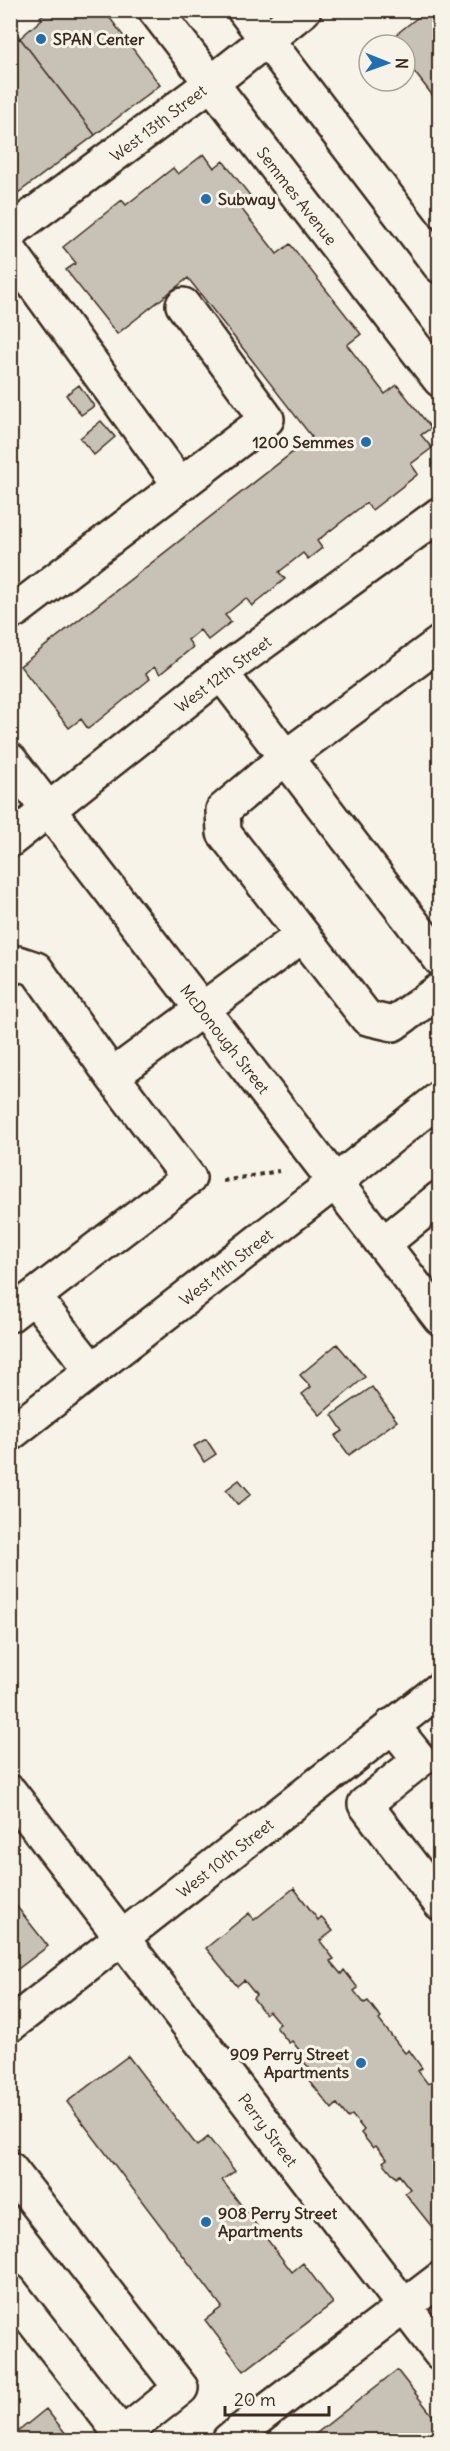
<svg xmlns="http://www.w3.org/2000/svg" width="450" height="2451" viewBox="0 0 450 2451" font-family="Delius,sans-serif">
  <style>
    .building { fill: #c8c1b6; stroke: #3b2a1e; stroke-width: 1.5 }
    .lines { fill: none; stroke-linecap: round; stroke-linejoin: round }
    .minor-casing { stroke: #3b2a1e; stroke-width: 38 }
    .major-casing { stroke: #3b2a1e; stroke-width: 38 }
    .path { stroke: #3b2a1e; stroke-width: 4; stroke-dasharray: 4.5 4.5; stroke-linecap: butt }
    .minor { stroke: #f7f3e8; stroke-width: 33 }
    .major { stroke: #f7f3e8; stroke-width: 33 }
    .poi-dot { fill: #1f6fb2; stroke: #f7f3e8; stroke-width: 2 }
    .labels { text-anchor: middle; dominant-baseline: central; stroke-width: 6; stroke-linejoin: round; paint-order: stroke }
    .poi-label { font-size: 16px; font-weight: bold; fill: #3b2a1e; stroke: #f7f3e8; text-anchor: start }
    .street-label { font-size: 16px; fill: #3b2a1e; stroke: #f7f3e8 }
  </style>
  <rect width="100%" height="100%" fill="#f7f3e8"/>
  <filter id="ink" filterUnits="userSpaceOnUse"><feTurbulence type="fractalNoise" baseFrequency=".0167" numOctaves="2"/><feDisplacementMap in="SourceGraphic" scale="12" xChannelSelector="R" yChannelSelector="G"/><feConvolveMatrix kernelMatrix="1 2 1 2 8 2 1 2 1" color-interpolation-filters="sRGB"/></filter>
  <g filter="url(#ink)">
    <!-- building -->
    <path class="building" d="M51,10l3,5 7,-5h22l3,4 18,-4 56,75 -65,50 -75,-97 22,-19 -2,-2z
      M427,10h13v95l-35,-45v-15h-12l-4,-5z
      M10,26l10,12 -10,7z
      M20,38l75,97 -85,64v-154z
      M204,154l10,14 9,-7 29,37 -12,9 37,47 13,-10 71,90 -14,11 38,49 12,-9 34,43 -10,7 11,13 -21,16 7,10 -46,36 -6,-7 -49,38 5,7 -14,11 -5,-6 -24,19 6,7 -33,27 -6,-8 -21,17 6,7 -23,18 -8,-10 -12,10 5,7 -33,27 -6,-7 -8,7 4,5 -62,50 -7,-10 -12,9 -49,-62 292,-229 -124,-159 -71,56 -51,-64 10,-7 -13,-16 59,-47 4,5 47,-37 5,6z
      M79,385l15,21 -13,9 -15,-20z
      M101,421l14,16 -21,18 -14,-17z
      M337,1344l28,33 -45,38 -18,-21 9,-7 -11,-12z
      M372,1387l25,34 -48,34 -14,-19 8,-5 -11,-16z
      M206,1439l10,15 -12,8 -10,-16z
      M239,1480l12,14 -13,11 -12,-15z
      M294,1888l24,32 3,-3 12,14 -13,10 14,18 -4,2 11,13 3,-4 14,18 -4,3 10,12 4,-2 13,17 -2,2 26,33 4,-3 13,18 -4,3 10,13 4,-3 8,8v140l-4,3 -31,-39 5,-4 -11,-14 -3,3 -13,-16 4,-3 -11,-13 -3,2 -12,-15 3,-3 -12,-15 -4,3 -11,-14 -5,5 -28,-35 6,-5 -10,-11 3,-3 -11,-14 -3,2 -13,-16 4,-3 -11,-13 -4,3 -12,-16 3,-3 -12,-15 -7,6 -31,-38 43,-35 5,7z
      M10,1898l38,48 -38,29z
      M128,2056l69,90 11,-9 27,34 -13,9 70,92 11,-9 30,40 -89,68 -39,-51 17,-13 -155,-205z
      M397,2370l43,55v15h-132z
      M46,2409l25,31h-61v-2z"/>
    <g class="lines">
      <!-- minor casing -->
      <g class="minor-casing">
        <path id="minor" d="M10,232l200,-148 94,-74
          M10,251l170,234 -164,125
          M180,485l87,-66 -84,-114
          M440,643l-154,114 -63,53 1,23 143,185 26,6 47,-34
          M221,673l219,286
          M10,760l430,558
          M10,840l211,-167 219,-159
          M10,969l8,-6 18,6 76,107
          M383,1244l57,-46
          M34,1297l58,73
          M10,1315l179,-137 -77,-102 191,-141
          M10,1434l325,-252 105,-84
          M392,1725l28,35 -55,44 75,99
          M10,1792l430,561
          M10,2025l430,-336
          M10,2169l171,219 -59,47
          M10,2291l116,149
          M229,2440l211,-161"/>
      </g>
      <!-- major casing -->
      <g class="major-casing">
        <path id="major" d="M155,10l285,370
          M244,10l196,256"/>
      </g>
      <!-- path -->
      <path class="path" d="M223,1181l56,-10"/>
      <!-- minor -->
      <use href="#minor" class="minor"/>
      <!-- major -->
      <use href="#major" class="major"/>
    </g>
  </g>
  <!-- markers -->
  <g class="poi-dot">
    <circle cx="41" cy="39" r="6"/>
    <circle cx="206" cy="199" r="6"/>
    <circle cx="366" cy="442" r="6"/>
    <circle cx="361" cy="2063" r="6"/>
    <circle cx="206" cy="2222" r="6"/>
  </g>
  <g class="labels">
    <!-- poi labels -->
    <g class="poi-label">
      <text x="53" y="39">SPAN Center</text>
      <text x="218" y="199">Subway</text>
      <text x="354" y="442" text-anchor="end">1200 Semmes</text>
      <text x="349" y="2054" text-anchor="end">909 Perry Street<tspan x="349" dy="18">Apartments</tspan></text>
      <text x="218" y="2213">908 Perry Street<tspan x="218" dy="18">Apartments</tspan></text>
    </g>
    <!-- street labels -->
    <g class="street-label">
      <text transform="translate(158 123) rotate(-37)">West 13th Street</text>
      <text transform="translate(297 196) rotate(52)">Semmes Avenue</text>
      <text transform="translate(223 674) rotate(-37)">West 12th Street</text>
      <text transform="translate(225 1039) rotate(52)">McDonough Street</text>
      <text transform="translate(226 1267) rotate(-38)">West 11th Street</text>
      <text transform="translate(225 1858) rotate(-38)">West 10th Street</text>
      <text transform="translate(268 2130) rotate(53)">Perry Street</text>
    </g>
  </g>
  <!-- margin -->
  <rect width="450" height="2451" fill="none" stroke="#f7f3e8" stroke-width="36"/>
  <rect x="18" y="18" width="414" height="2415" fill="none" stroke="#3b2a1e" stroke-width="2" filter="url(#ink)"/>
  <!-- north arrow -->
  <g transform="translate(387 63) rotate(91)"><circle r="28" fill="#f7f3e8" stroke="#aca397" stroke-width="1.5"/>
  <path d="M0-4.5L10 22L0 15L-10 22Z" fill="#1f6fb2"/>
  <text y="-9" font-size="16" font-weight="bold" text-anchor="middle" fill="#3b2a1e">N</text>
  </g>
  <!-- scale -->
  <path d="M225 2406v9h104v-9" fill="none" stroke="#3b2a1e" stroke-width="3"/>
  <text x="234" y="2406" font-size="18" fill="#3b2a1e" stroke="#f7f3e8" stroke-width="4.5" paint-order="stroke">20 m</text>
</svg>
